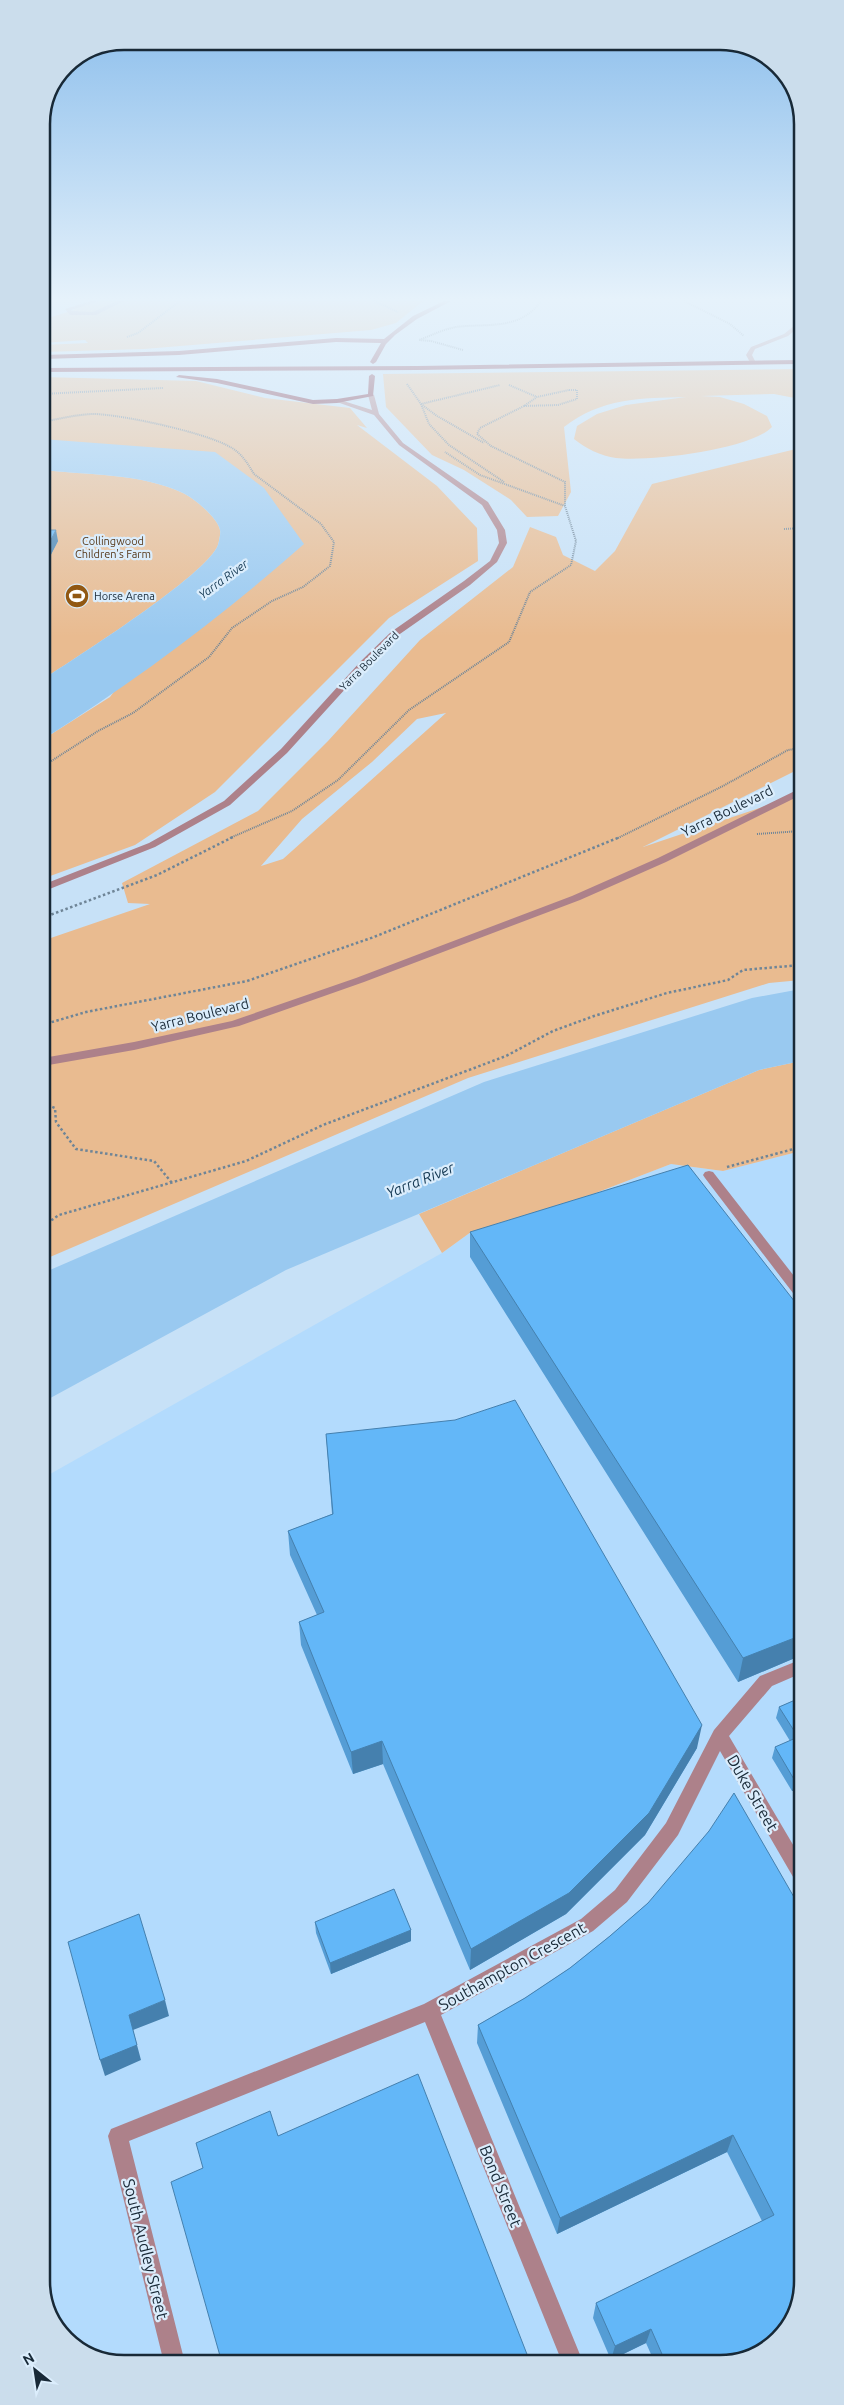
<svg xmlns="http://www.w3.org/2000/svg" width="844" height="2405" viewBox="0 0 844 2405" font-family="Ubuntu,sans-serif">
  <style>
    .built { fill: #b3dbfd }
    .green { fill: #e9bb90; fill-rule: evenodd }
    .water { fill: #99c9f0 }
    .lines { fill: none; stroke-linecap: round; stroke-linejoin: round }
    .path-far1 { stroke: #6f8597; stroke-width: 2; stroke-dasharray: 1 1; stroke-linecap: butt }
    .path { stroke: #6f8597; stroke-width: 2.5; stroke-dasharray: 2.5 2.5; stroke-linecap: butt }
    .minor { fill: #ad818a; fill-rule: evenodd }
    .major { fill: #7d3248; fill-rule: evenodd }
    .wall { fill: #559dd5 }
    .shaded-wall { fill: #4580ae }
    .building { fill: #63b7f8; stroke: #4580ae }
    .labels { text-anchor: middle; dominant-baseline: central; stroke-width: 4.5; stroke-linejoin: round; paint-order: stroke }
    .far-park-label { font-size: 11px; fill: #57391a; stroke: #dbedfc }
    .far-poi-label { font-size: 11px; fill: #182937; stroke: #dbedfc; text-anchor: start }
    .far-street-label { font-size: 11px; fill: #182937; stroke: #dbedfc }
    .far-water-label { font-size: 12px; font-style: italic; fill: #143852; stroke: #dbedfc }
    .street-label { font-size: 14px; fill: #182937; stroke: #dbedfc }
    .water-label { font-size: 15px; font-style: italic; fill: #143852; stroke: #dbedfc }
    .near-street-label { font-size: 16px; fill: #182937; stroke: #dbedfc }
    .rim { fill: none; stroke: #182937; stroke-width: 2.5 }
  </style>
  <rect width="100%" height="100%" fill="#c7e1f7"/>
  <!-- built -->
  <path class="built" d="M801,1151l2,1130 -18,50 -44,30 -622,3 -49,-21 -26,-41 -1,-824 399,-225 29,-21 122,-38 78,-30 52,7z"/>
  <!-- green -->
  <path class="green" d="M100,301h327l-5,1 -26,21 -25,7 -227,19 -102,3v-7l46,-2 -3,-3 -43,3v-23l32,-10 1,-3z
    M800,369v30l-26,-5 -73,2 19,1 24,7 23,12 5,11c-22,23 -125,35 -156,31 -15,-2 -31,-10 -42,-19l3,-13 20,-12 29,-9 60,-8c-45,1 -85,1 -122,30l7,65 -13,24 -31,1 -16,-17 -47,-30 -32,-15 -46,-48 -3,-33z
    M42,377l154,4 69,17 85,10 17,20 -10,-3 80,61 40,42 1,33 -89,57 -174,174 -80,53 -93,34v-139l68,-43 154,-209 -222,-49z
    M800,448l1,320 -158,79 158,-53v186l-32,3 -301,95 -425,182 -1,-319 108,-37 -22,-1 -6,-20 136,-72 70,-70 92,-101 93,-73 17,-40 26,10 7,18 32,16 20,-20 37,-67zM446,713l-163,146 -22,7 41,-47 70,-57 45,-43z
    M42,470c45,5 99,3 141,23 11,5 35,25 37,37 1,3 -1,11 -2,15 -11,30 -143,113 -176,135z
    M801,1061v90l-78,20 -52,-7 -78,30 -122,38 -29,21 -23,-39 340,-144z"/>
  <!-- water -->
  <path class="water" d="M42,439l173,13 49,36 40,56c-81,72 -170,138 -262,196v-60c33,-22 165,-105 176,-135 1,-4 3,-12 2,-15 -2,-12 -26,-32 -37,-37 -42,-20 -96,-18 -141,-23z
    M801,989v72l-42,9 -473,200 -243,132v-129l441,-191 268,-84z"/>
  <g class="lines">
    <!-- path-far1 -->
    <path class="path-far1" d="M374,301l24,11
      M684,301l46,23 14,12
      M127,337l11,-4 42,-32
      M463,350l-32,-9 -12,-1c11,-4 25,-11 37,-13 31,-4 64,4 85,-26
      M407,384l14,20 79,-19
      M509,385l28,12
      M569,390h8v9l-19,6 -34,1 13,-9z
      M42,394l121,-6
      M421,404l8,20 20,21 55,37
      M421,404l16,12 47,27
      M524,406l-44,22 -3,6 14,12 74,36v24
      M42,422c17,-3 36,-8 53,-8 29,1 113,19 137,34 10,6 16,16 22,26l67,50 13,18 -4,24 -27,21 -31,14 -40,27 -23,29 -76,56 -35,18 -56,36
      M784,529l17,-1
      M757,834l44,-3
      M230,838l62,-27 46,-31 71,-70 100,-68 21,-50 41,-27 5,-24 -11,-35 -85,-31 -35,-23
      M618,838l105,-52 65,-36 13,-2"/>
    <!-- path -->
    <path class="path" d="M42,918l115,-43 76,-38
      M42,1025l44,-13 161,-31 127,-44 246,-100
      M43,1103l12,5 1,14 20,27 78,12 18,22
      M727,1167l74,-20
      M43,1226l16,-11 187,-54 77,-36 183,-69 47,-25 41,-15 73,-23 61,-13 15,-10 58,-5"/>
    <!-- minor -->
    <path class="minor" d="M91,301h8l-28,9 1,1 21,1 24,-11h7l-28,14h-26l-5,-6z
      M800,321v5l-12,10 -33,13 -3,6 4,8 -5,1 -5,-9 5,-8 33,-13z
      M371,393l3,2 5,19 24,29 85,59 17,28 2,13 -10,19 -27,23 -73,51 -30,29 -80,88 -57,52 -75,42 -113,45v-7l107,-42 75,-42 57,-52 80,-88 30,-29 73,-51 26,-20 9,-18 -2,-13 -15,-25 -83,-60 -25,-30 -40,-14 3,-2 35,11 -4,-15z
      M801,788v7l-135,67 -86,38 -216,82 -125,44 -105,24 -91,16v-8l91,-16 98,-21 124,-43 216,-82 86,-38z
      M709,1171l4,1 88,113 1,14 -6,-2 -91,-119 -2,-3 2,-3z
      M802,1659v14l-30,13 -43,50 73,124v24l-6,-2 -76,-131 -42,84 -51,67 -34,29 -152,84 142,347h-21l-137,-340 -296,119 56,222h-21l-56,-227 3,-7 313,-125 157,-85 34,-29 51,-67 48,-93 46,-54z"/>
    <!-- major -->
    <path class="major" d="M444,301h7l-34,18 -22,16 -9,9 -10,18 -3,2 -3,-2 11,-19 -45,-1 -157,13 -137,4v-4l137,-4 157,-13 48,1 29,-23z
      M800,360v4l-382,6 -376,2v-4l376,-2z
      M372,374l3,2 -2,20 -36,7 -24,1 -96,-21 -41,-6 3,-2 38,4 96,21 24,-1 31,-5 1,-18z"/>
  </g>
  <!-- wall -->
  <path class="wall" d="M42,530l16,11 -14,27h-2z
    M470,1232l332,423 -64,27 -268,-425z
    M801,1240v21l-3,-4z
    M326,1434l371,314 -52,87 -79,79 -96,56 -87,-206 -30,10 -52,-129 -2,-23 18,-7 -27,-60 -2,-24 44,-17z
    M802,1697v90l-10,4 -20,-33 3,-11 15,-6 -14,-23 3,-11z
    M648,1903l155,378 -62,80h-87l-8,-18 -35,17 -18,-42 3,-15 166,-82 -35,-69 -170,82 -80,-191 1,-18 47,-27 45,-30 40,-32z
    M315,1922l96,8v11l-80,33 -15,-41z"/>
  <!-- shaded-wall -->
  <path class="shaded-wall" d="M56,530l2,11 -14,27 -2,-11z
    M802,1635v20l-64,27 5,-24z
    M702,1725l-5,23 -52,87 -79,79 -96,56 1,-21z
    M382,1741l1,23 -30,10 -2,-22z
    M802,1778v9l-10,4 3,-10z
    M411,1930v11l-80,33 -1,-11z
    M165,2000l4,16 -36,14 8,30 -36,16 -5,-16 29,-45z
    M733,2135l-6,17 -170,82 3,-16z
    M651,2329l-5,14 -35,17 4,-14z"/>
  <!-- building -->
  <path class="building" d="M42,530h14l-14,27z
    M688,1165l114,146v324l-59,23 -273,-426z
    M515,1400l187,325 -53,88 -80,80 -98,56 -89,-208 -31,11 -52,-130 25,-10 -36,-81 45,-17 -7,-80 129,-14z
    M802,1697v81l-7,3 -20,-34 23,-10 -19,-30z
    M734,1793l68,118 1,370 -18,50 -44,30h-76l-14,-32 -36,17 -19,-43 178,-88 -41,-80 -173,83 -82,-193 47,-27 45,-30 40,-32 38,-33 61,-72z
    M394,1889l17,41 -81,33 -15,-41z
    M139,1914l26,86 -36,15 8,30 -37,15 -32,-118z
    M418,2074l112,288 -308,1 -51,-181 32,-14 -7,-25 74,-32 8,25z"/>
  <!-- sky -->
  <linearGradient id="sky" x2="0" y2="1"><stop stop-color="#88bceb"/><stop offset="0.47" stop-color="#e6f2fb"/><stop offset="1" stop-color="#e6f2fb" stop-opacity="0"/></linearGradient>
  <rect width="844" height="637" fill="url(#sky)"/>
  <!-- icons -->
  <defs>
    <g id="stadium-disc" transform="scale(1.25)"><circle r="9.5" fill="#915813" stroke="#dbedfc"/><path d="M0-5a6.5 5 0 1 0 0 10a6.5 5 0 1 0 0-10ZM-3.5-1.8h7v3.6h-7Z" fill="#fff"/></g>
  </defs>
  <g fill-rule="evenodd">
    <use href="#stadium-disc" x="77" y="596"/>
  </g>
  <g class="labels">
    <!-- far-park labels -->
    <g class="far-park-label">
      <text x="113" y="541">Collingwood<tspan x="113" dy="13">Children's Farm</tspan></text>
    </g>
    <!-- far-poi labels -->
    <g class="far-poi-label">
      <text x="94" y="596">Horse Arena</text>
    </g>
    <!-- far-street labels -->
    <g class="far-street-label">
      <text transform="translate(369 661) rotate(-45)">Yarra Boulevard</text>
    </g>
    <!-- far-water labels -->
    <g class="far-water-label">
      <text transform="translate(223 579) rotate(-36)">Yarra River</text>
    </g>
    <!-- street labels -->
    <g class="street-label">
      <text transform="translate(727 811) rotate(-26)">Yarra Boulevard</text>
      <text transform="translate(200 1015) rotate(-14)">Yarra Boulevard</text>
    </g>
    <!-- water labels -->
    <g class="water-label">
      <text transform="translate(420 1180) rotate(-22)">Yarra River</text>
    </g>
    <!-- near-street labels -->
    <g class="near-street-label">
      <text transform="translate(753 1793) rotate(60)">Duke Street</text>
      <text transform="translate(512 1966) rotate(-29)">Southampton Crescent</text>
      <text transform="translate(501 2186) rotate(68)">Bond Street</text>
      <text transform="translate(146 2249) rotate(76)">South Audley Street</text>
    </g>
  </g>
  <!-- crop -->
  <path d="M0 0H844V2405H0ZM124 50H720A74 74 0 0 1 794 124V2281A74 74 0 0 1 720 2355H124A74 74 0 0 1 50 2281V124A74 74 0 0 1 124 50Z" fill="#cbddec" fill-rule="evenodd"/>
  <path class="rim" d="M124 50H720A74 74 0 0 1 794 124V2281A74 74 0 0 1 720 2355H124A74 74 0 0 1 50 2281V124A74 74 0 0 1 124 50Z"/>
  <!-- north arrow -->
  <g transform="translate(35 2370) rotate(330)" stroke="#dbedfc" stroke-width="4" paint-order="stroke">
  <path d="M0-4L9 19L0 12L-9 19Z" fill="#182937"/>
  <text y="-8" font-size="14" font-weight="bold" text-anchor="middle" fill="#182937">N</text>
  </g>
</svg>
